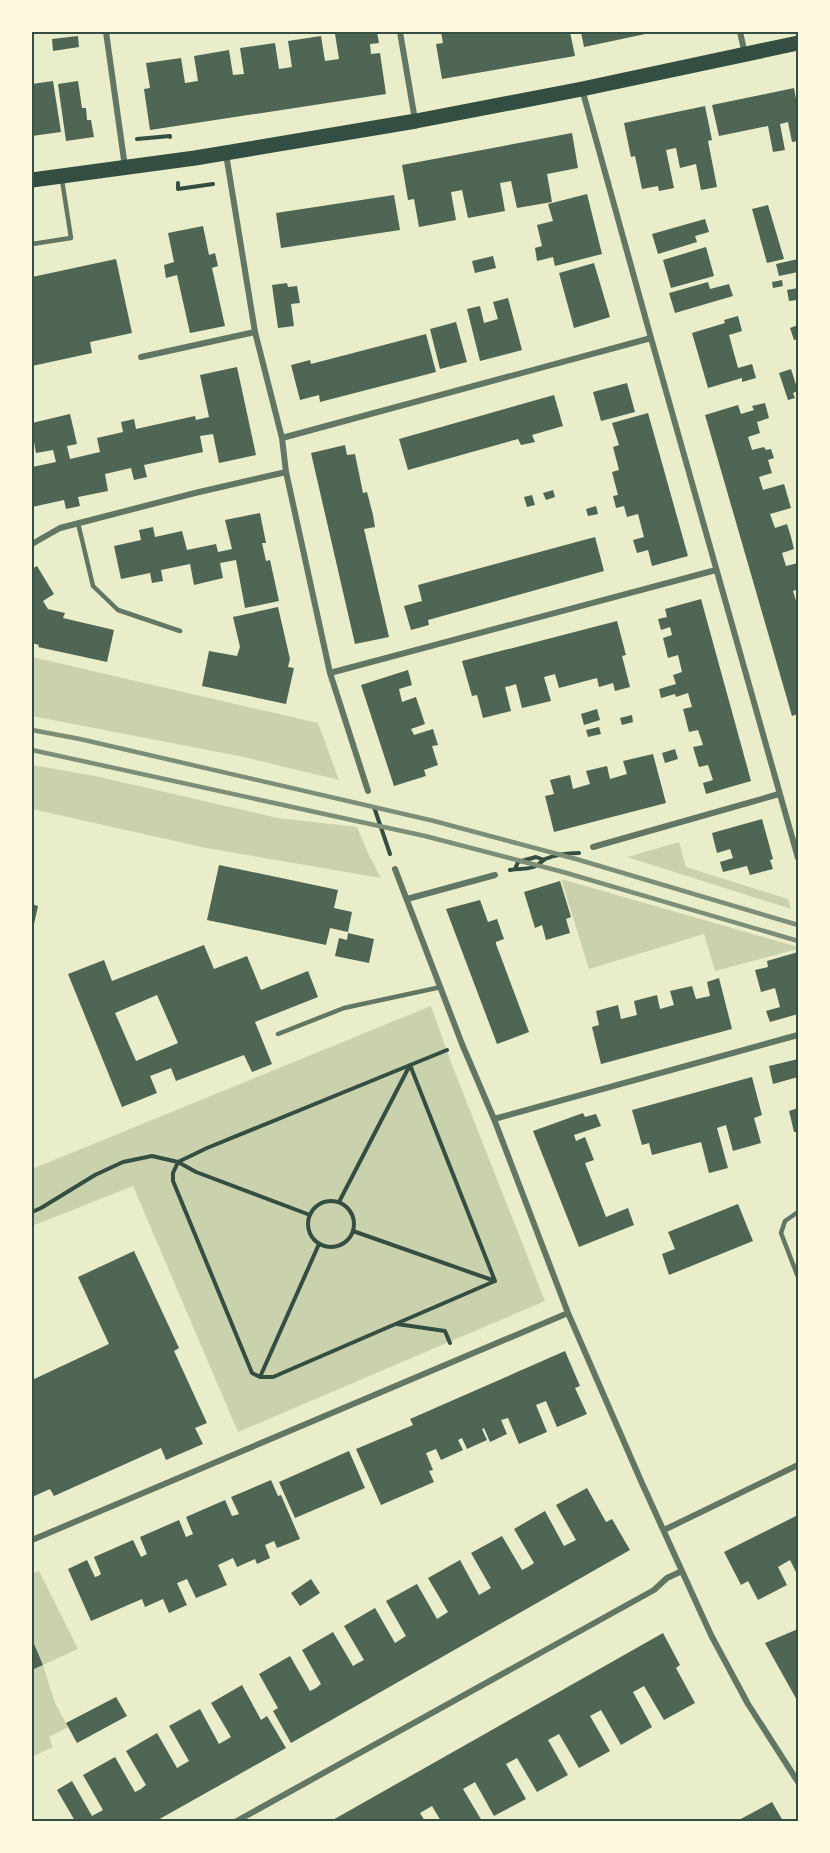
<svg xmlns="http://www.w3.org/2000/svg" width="830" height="1853" viewBox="0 0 830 1853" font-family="'Public Sans',sans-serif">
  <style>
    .green { fill: #cad2ad }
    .building { fill: #4f6655; fill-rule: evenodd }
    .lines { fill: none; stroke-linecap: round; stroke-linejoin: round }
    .path { stroke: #344e41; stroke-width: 4 }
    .service { stroke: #617663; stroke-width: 4.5 }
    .minor { stroke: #617663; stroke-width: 6 }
    .primary { stroke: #344e41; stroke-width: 15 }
    .rail { stroke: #7c8e77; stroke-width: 4.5 }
    .neatline { fill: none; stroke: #344e41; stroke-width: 2 }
  </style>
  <rect width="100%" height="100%" fill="#e9edc9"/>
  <!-- green -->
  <path class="green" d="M32,657l286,66 21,57 -95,-23 -212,-41z
    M32,765l63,11 183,42 79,9 10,24 14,27 -175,-30 -174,-39z
    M679,842l7,25 102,32 3,10 -164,-52z
    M561,879l237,68v2l-83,22 -11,-37 -115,35z
    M431,1006l21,59 93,236 -307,131 -105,-246 -101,40v-57z
    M39,1571l39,78 -35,16 12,38 13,24 -19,10 4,10 -21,10v-87l11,-5 -11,-26v-65z"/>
  <!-- building -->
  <path class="building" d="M349,32h28l2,11 -9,1 1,10 9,-1 6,41 -236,36 -6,-41 6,-1 -4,-25 35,-5 4,25 13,-2 -4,-25 35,-6 4,25 11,-1 -4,-26 35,-5 4,26 13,-2 -4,-26 33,-5 4,25 14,-2 -4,-25z
    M441,32h129l5,24 -133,23 -6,-35 7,-1z
    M581,32h69v1l-66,14z
    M78,36l1,11 -26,4 -1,-12z
    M53,81l8,51 -29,4v-52z
    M78,81l4,27h4l1,12h4l3,17 -28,4 -8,-57z
    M794,88l4,22v31l-6,1 -4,-20 -8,2 5,26 -12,2 -5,-26 -49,10 -7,-31z
    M705,106l7,34 -4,1 9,46 -16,3 -5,-26 -16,4 -4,-20 -10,2 8,38 -15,3 -1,-5 -16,3 -7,-33 -4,1 -7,-34z
    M572,133l6,35 -31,6 5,28 -35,6 -6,-27 -11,2 5,28 -37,7 -6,-28 -5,1 -6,1 5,28 -37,7 -5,-28 -6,1 -6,-35z
    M587,194l15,60 -47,12 -2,-9 -16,4 -2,-13 7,-2 -5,-21 16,-4 -5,-17z
    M394,195l6,35 -119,18 -5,-35z
    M768,205l16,54 -17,4 -15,-54z
    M705,219l4,13 -14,4 2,6 -39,12 -6,-20z
    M203,226l6,29 6,-2 3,13 -6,2 13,58 -35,7 -13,-58 -11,3 -2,-13 10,-3 -6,-29z
    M706,247l8,29 -43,12 -8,-28z
    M493,256l3,12 -21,5 -3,-12z
    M116,259l16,74 -42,9 2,11 -60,13v-89z
    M798,259v13l-19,4 -3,-12z
    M594,263l16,54 -36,11 -15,-55z
    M782,280l1,6 -10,2 -1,-6z
    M708,282l2,7 19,-5 4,12 -58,17 -6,-20z
    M287,283l1,4 9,-1 3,17 -9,1 3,22 -16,2 -6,-43z
    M798,288v12l-9,1 -2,-11z
    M508,298l14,52 -42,11 -13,-52 13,-3 4,17 14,-4 -5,-17z
    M738,316l4,15 -13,4 4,15 5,18 14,-4 4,14 -14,4v-4l-34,10 -16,-55 33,-10 -1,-3z
    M456,322l11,40 -27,7 -10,-40z
    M798,325v14l-4,1 -4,-12z
    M426,334l10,38 -116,30 -1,-7 -19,5 -9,-35 19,-5 1,4z
    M237,367l19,88 -37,8 -6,-29 -13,2 3,16 -59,13 3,12 -13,3 -3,-12 -26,6 3,17 -30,6 2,9 -14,3 -2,-9 -32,7v-40l24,-5 -3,-12 -17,3 -4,-22v-8l38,-9 7,30 -10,2 3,13 30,-7 -3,-14 26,-6 -2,-10 13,-3 2,10 59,-13 1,4 13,-3 -9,-42z
    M791,369l7,22 -5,2 2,5 -7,2 -9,-27z
    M627,383l8,29 -34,9 -8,-29z
    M554,395l9,31 -31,9 3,7 -14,3 -3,-6 -110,31 -9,-31z
    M765,403l4,15 -12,4 3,11 -12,4 4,13 12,-3 2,3 5,-1 3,9 -6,2 4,13 -13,4 4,13 21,-6 7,24 -21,6 5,14 12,-4 4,13 3,12 -12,4 4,13 12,-3v26l-5,2 4,13 1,-1v111l-6,2 -87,-301 33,-10 3,9 13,-4 -2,-4z
    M648,413l40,143 -36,10 -4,-16 -11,3 -4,-13 11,-3 -6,-23 -11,3 -3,-11 -8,2 -3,-12 5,-1 -6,-23 7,-2 -6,-23 6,-2 -7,-22z
    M345,445l2,10 8,-1 8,39 4,-1 6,23 2,12 -11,2 25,108 -34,7 -44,-191z
    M553,490l2,7 -9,3 -3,-7z
    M532,495l3,10 -8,2 -3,-10z
    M596,506l2,8 -10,2 -2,-7z
    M260,513l6,30h-4l4,18 4,-1 9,41 -34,7 -9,-48 -16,3 3,15 -29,7 -4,-21 -29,6 2,11 -11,2 -2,-10 -29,6 -7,-33 27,-6 -2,-10 14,-3 2,10 27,-6 5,19 29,-6 2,8 14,-3 -7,-29z
    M595,537l9,34 -176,49 1,5 -18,5 -7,-24 18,-5 -4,-16z
    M37,566l17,28 -11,7 5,8 17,4 -2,5 51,12 -7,32 -69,-15 1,-2 -7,-2v-74z
    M701,599l50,182 -45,13 -3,-11 10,-3 -5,-15 -9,2 -6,-20 10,-2 -5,-15 -9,2 -6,-23 9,-2 -4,-14 -12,4 -1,-3 -14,4 -2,-9 17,-5 -3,-9 9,-3 -4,-17 -10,3 -5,-20 9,-3 -2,-8 -9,3 -3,-11 9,-2 -2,-8z
    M278,607l12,52 -2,8 6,1 -8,36 -84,-18 7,-35 28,5 3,-9 -7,-30z
    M617,621l9,34 -4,1 8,31 -15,4 -2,-8 -14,4 -2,-9 -38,10 -4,-14 -11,3 7,24 -29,7 -6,-24 -6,2 -5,1 6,24 -28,7 -6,-23 -5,1 -10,-35z
    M408,670l4,15 -13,4 3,13 14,-5 9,27 -14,5 3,6 19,-6 5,16 -6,1 6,19 -14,5 2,6 -32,10 -33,-101z
    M597,709l3,11 -16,5 -3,-11z
    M632,715l1,7 -11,3 -2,-7z
    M599,727l2,7 -13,3 -2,-7z
    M675,749l3,10 -13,4 -3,-10z
    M653,754l13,49 -112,29 -9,-36 9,-2 -4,-14 20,-5 3,14 17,-5 -4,-13 21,-5 3,13 17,-5 -4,-13z
    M762,819l11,40 -3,1 3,9 -23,6 -3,-9 -24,6 -3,-10 13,-4 -3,-9 -13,4 -5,-20z
    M219,865l119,25 -4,18 18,4 -4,20 -18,-4 -4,17 -119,-25z
    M560,881l11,36 -5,2 4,14 -24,7 -4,-15 -7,3 -11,-36z
    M480,900l8,22 9,-3 7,20 -8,3v2l33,88 -32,12 -51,-135z
    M32,904l6,2 -6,27z
    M348,933l26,6 -5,24 -34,-7 4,-18 8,2z
    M204,945l10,24 33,-13 14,34 47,-19 10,26 -63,25 17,42 -20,8 -8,-17 -68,26 -5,-13 -21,8 7,17 -35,14 -54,-133 36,-14 8,21zM157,995l21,48 -42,18 -21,-48z
    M798,952v62l-28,8 -4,-11 14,-4 -5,-19 -14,4 -6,-22 13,-3 -1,-6z
    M719,978l13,51 -131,35 -9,-37 7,-2 -3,-14 22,-6 3,14 16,-4 -3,-14 23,-6 3,14 14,-4 -4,-14 22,-5 4,13 14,-3 -3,-14z
    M798,1059v18l-25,7 -4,-18z
    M752,1077l10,38 -8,3 7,25 -28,8 -7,-26 -9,3 11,40 -19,5 -8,-31 -49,13 -3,-12 -7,2 -10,-35z
    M798,1108v24h-4l-5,-21z
    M583,1113l2,4 11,-3 5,12 -27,9 2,6 9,-4 9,23 -9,3 21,54 22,-9 6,17 -55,22 -46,-116z
    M738,1204l15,37 -84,34 -7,-21 13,-5 -7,-17z
    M134,1251l45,97 -5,3 33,72 -12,5 8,16 -37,16 -5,-12 -107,48 -4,-7 -18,8v-117l77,-36 -31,-67z
    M565,1351l15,35 -5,2 12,26 -30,13 -11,-26 -10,4 11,27 -28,12 -11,-26 -7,2 6,14 -17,8 -6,-14 -2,1 5,11 -20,9 -5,-11 -4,2 5,10 -22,10 -5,-11 -10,4 7,17 -4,1 5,11 -53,23 -25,-56 57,-24 -3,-6z
    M349,1451l16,37 -70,30 -16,-36z
    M271,1480l7,16 3,-1 19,44 -23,9 -3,-7 -9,4 5,13 -13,6 -2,-5 -18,8 -4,-9 -15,7 9,20 -31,13 -9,-19 -10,4 10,22 -18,8 -6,-14 -18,8 -3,-8 -51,22 -23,-52 19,-9 8,17 3,-1 3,-2 -7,-17 39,-17 8,17 6,-3 -7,-17 39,-17 7,17 7,-3 -7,-17 39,-17 7,16 4,-1 3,-1 -8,-17z
    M587,1488l19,34 6,-3 18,31 -339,193 -18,-32 5,-3 -19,-34 31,-18 20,35 6,-3 5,-4 -19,-34 31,-18 20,34 5,-3 6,-3 -20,-34 31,-18 20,35 11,-7 -20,-35 31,-17 20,35 11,-7 -20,-34 32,-18 19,35 12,-7 -20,-35 31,-17 20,34 6,-3 6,-4 -20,-34 31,-18 19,35 12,-6 -20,-35z
    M798,1515v61l-8,-16 -12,7 9,18 -29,15 -10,-19 -7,4 -17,-33z
    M311,1579l9,14 -20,13 -9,-13z
    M798,1629v73l-33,-59z
    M663,1633l17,32 -4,3 19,35 -31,17 -20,-34 -11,6 19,35 -31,18 -20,-35 -11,6 20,35 -31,17 -20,-34 -11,6 20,35 -31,17 -20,-34 -11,6 20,35 -32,17 -19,-34 -12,7 19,32h-41l-9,-15 -12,7 5,8h-94z
    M32,1639l11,26 -11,5z
    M242,1685l19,35 6,-4 19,32 -130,73h-81l-18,-31 15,-9 20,35 11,-6 -20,-35 32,-18 20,35 6,-3 5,-4 -20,-34 31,-18 20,35 12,-7 -20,-35 31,-17 19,35 12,-7 -20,-34z
    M116,1697l11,19 -50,27 -11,-20z
    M772,1802l11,19h-46l15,-8z"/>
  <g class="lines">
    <!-- path -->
    <path class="path" d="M137,139l33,-3v1
      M178,183v6l35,-5
      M374,807l16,47
      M515,869l3,-7 18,-5 8,3
      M510,870c8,-2 15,0 23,-3 6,-2 8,-5 12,-8 10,-4 24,-6 34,-6
      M308 1224a23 23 0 1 1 46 0a23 23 0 1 1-46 0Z
      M339,1202l71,-137 85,216
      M32,1212l9,-4 54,-33 28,-13 29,-6 26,6 29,-14 240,-98
      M310,1215l-114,-43 -18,-10 -5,11v8l79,192 8,4h13l222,-96
      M353,1231l142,50
      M397,1324l48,7 5,12
      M260,1377l59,-133"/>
    <!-- service -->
    <path class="service" d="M32,244l39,-6 -9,-58
      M78,523l15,63 25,24 62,21
      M278,1034l66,-26 97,-21
      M798,1212l-13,9 -4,12 17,44"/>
    <!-- minor -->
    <path class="minor" d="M106,32l19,135
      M400,32l15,88
      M740,32l5,22
      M582,89l69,249 147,520
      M226,154l29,178 27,106 4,34 44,201 38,118
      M141,357l114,-25
      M282,438l369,-100
      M32,544l28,-16 135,-35 91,-21
      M330,673l386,-103
      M593,847l186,-53
      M395,869l67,175 32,75 74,194 73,168 70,154 37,69 50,78
      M407,899l88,-24
      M494,1119l304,-84
      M664,1530l134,-65
      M32,1540l536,-227
      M235,1822l419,-232 13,-12 15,-7"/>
    <!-- primary -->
    <path class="primary" d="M32,180l163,-22 221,-37 166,-32 216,-46"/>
    <!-- rail -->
    <path class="rail" d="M32,730l48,9 354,82 142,38 222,66
      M32,750l393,86 138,36 235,69"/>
  </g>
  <!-- border -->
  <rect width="830" height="1853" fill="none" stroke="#fefae0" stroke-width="66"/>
  <rect x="33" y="33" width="764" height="1787" class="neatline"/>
</svg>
